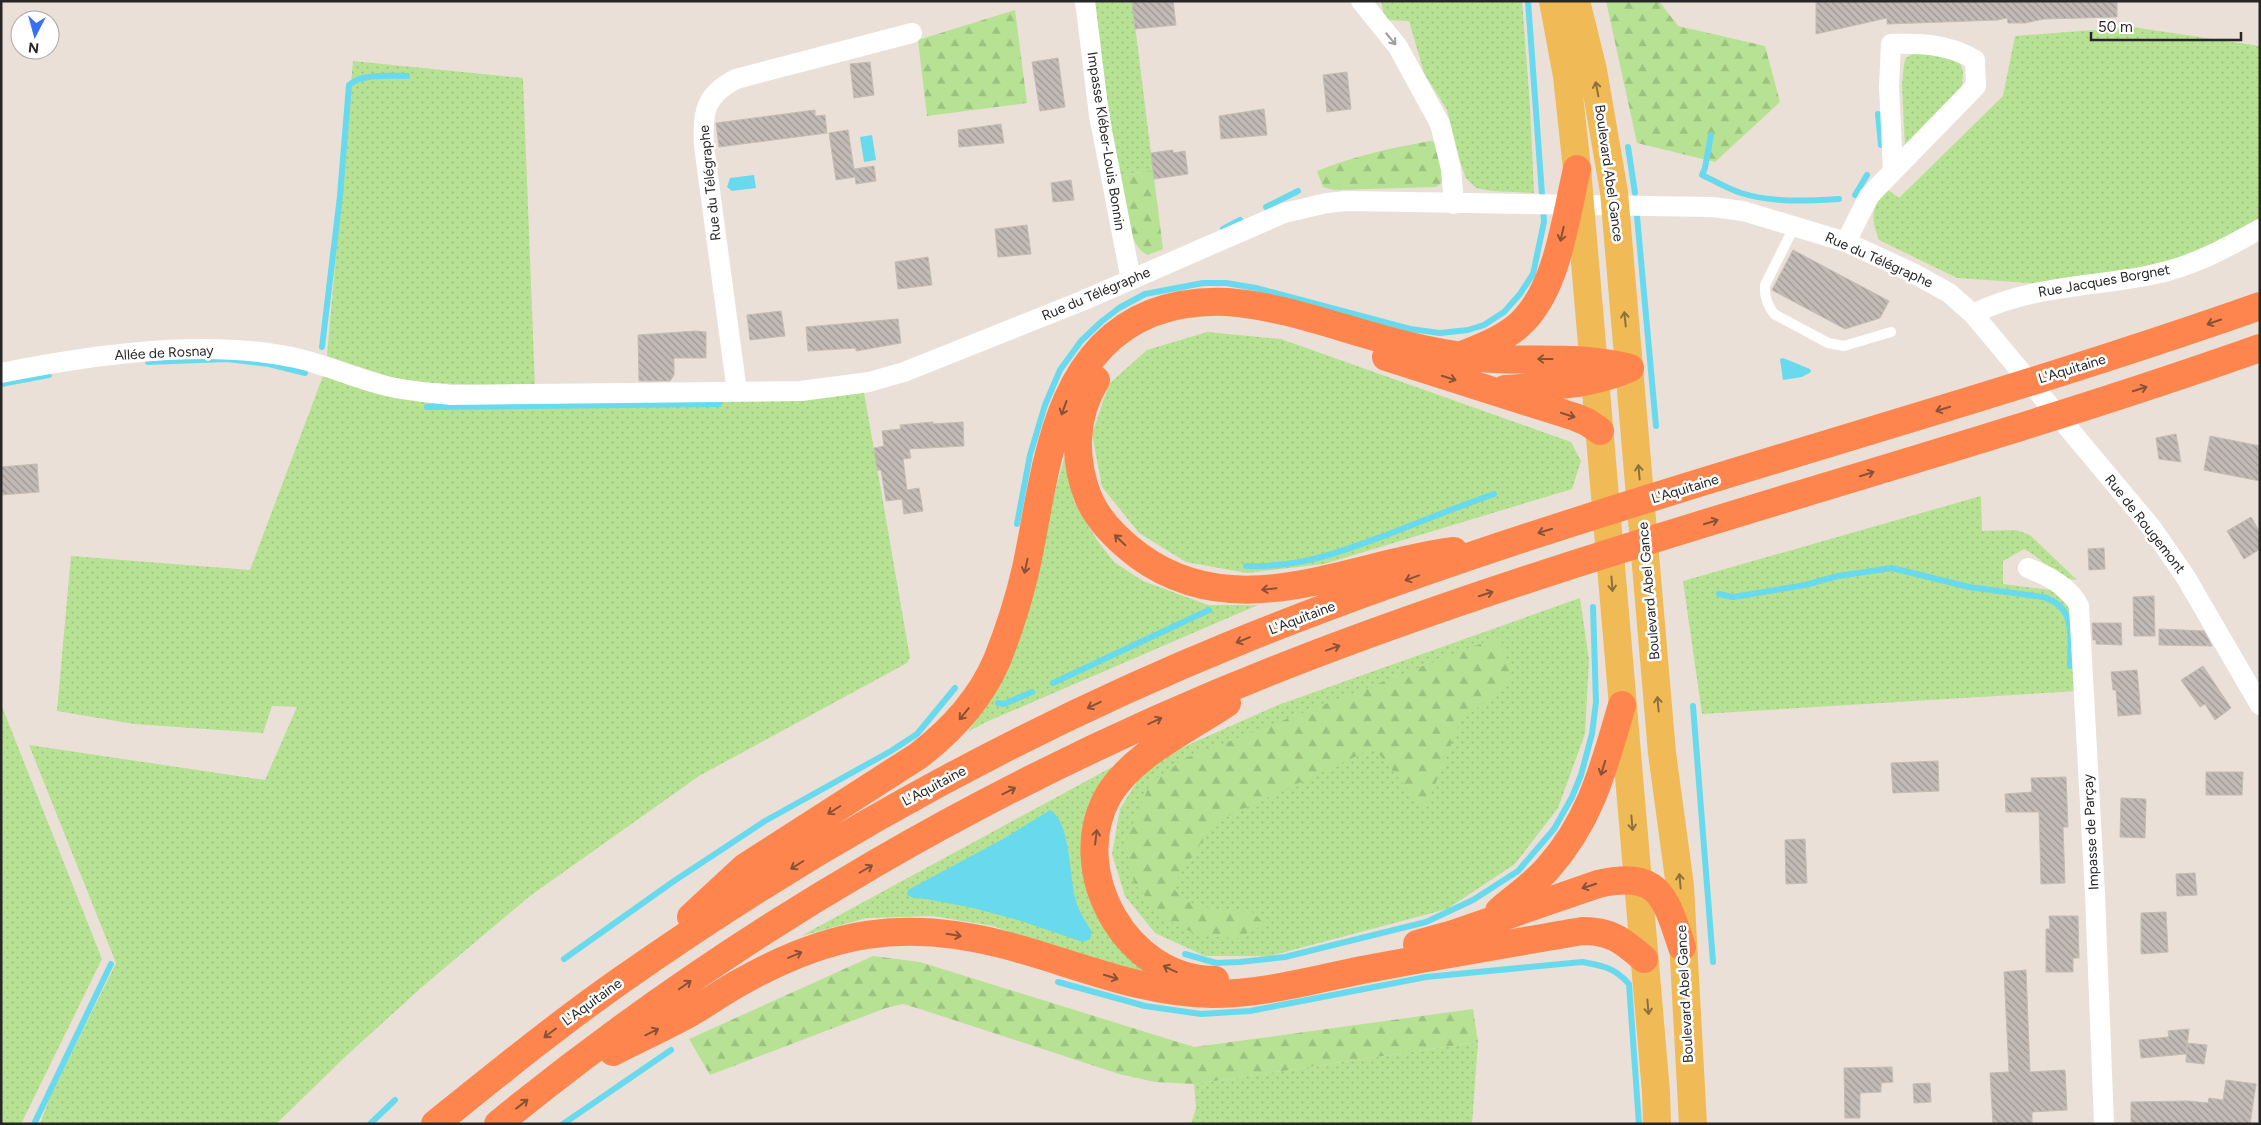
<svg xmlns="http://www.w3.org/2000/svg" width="2261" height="1125" viewBox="0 0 2261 1125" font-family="Figtree,sans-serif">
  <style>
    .grass { fill: url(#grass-dots) }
    .forest { fill: url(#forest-firs) }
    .water { fill: #69daee }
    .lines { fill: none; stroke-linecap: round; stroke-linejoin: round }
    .stream { stroke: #69daee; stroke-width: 6 }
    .building { fill: url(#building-back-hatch); stroke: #c5bcb2 }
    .service { stroke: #fff; stroke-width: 10 }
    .minor { stroke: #fff; stroke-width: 20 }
    .primary { stroke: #f0bb56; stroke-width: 28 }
    .motorway { stroke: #fe864e; stroke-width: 28 }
    .oneway { stroke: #9e9e9e }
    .oneway2 { stroke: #8c713e }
    .oneway3 { stroke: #885239 }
    .labels { text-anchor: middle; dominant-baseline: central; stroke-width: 5; stroke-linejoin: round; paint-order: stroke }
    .street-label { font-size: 14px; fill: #272727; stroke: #fff }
  </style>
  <defs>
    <pattern id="grass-dots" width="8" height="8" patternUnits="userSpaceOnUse" patternTransform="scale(1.25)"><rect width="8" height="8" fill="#b7e293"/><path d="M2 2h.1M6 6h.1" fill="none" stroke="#9dc27f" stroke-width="1.8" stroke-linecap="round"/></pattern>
    <pattern id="forest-firs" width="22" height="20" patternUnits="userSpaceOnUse" patternTransform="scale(1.25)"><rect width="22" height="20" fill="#b7e293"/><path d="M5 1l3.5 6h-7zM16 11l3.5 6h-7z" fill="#9dc27f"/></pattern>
    <pattern id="building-back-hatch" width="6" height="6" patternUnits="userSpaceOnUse" patternTransform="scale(1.25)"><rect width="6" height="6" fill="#c2bab5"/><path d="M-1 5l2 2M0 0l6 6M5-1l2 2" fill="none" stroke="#9e9793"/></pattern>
  </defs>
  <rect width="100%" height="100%" fill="#eae0d8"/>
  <!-- grass -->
  <path class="grass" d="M1094,1h38l21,169 -36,6z
    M1381,1h141l8,105 4,87 -42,-2 -16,-3 -10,-10 -5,-13 -14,-55 -23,-37 -15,-52 -24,-1z
    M2132,27l128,19v172l-68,36 -70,18 -91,11 -74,-5 -78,-38c-9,-25 -8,-29 8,-51l12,9 104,-102 12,-60z
    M1916,52l43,9 4,10 -1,17 -57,58 -3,-60 2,-22 2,-6z
    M353,61l170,17 12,309 -130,-5 -78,-26z
    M1207,332l74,7 290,103 10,19 -9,28 -248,75 -77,9 -61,-11 -47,-29 -37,-46 -10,-53 17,-50 38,-34z
    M326,368l68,27 470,-3 46,266 -3,5 -208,113 -169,120 -108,91 -77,70 -69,67h-236l10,-27 66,-134 -87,-218 236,35 32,-73 -25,-1 -9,27 -129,-9 -77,-13 14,-155 179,14z
    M1065,456l9,46 23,38 17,22 29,19 65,24h50l-274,118 -16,9 39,-67z
    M1981,496l1,35 34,-1 14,5 47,45c-19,0 -35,-22 -53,-31l-21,12v23l48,6 24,23 2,78 -375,23 -19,-133z
    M1580,598l9,62 -4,74 -27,74 -43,56 -68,45 -177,47h-65l-50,-23 -30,-37 -13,-42 8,-45 21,-34 40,-27 97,-43z
    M1,704l101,255 -81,165h-20z
    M1112,767l-19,34 -11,42 83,135 -41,-8 -131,-44 -60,-10 -66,2 -66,18z
    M1478,1042l-6,82h-281l5,-16 -2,-24z"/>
  <!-- forest -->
  <path class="forest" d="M1606,1h53l19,25 87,20 15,56 -65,60 -78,-19z
    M1015,10l12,93 -100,13 -9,-76z
    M1430,141l8,1 6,39 -8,6 -102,3 -11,-3 -6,-16c37,-15 74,-23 113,-30z
    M1153,170l10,79 -15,6c-20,-7 -26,-59 -31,-79z
    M1498,637l15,42 -53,43 -35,88 -51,-62 -159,74 -43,65 14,14 33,10 33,1 13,12 -27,14 -38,-2 -36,-17 -30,-36 -9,-41 26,-60 35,-24z
    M873,956l47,6 274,85 279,-38 5,33 -284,42 -39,-2 -36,-8 -199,-65 -17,-5 -17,4 -176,67 -21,-36z"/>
  <!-- water -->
  <path class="water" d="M872,135l4,25 -12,2 -4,-25z
    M754,175l2,13 -24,3 -5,-4 3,-9z
    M1783,358l27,11 1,3 -9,5 -19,3 -3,-21z
    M1050,810c21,11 19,68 26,91 3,11 10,21 16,31l-2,7 -7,3 -65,-22 -45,-12 -47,-9 -13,-1 -6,-3 1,-5 95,-51z"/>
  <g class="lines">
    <!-- stream -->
    <path class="stream" d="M1878,114l3,31
      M1711,135l-6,33 -3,7c13,6 26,14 39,18 32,10 65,8 98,6
      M1628,147l7,46
      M1855,195l12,-20
      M1266,207l32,-16
      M1637,216l19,210
      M1223,229l17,-9
      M322,347l18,-151 9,-111c13,-12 41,-9 58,-9
      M148,362l79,-3 42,5 36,9
      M1,384l48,-9
      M427,407l292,-3
      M1017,524l13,-69 15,-50 15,-35 21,-29 20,-19 18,-14 26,-14 58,-11h23l30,5 154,41 30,4 28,-3 16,-5 20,-13 16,-18 13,-20 11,-52 -16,-221
      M1246,566c55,2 97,-15 148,-34 33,-13 66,-26 100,-38
      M1719,594l14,3 72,-12 33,-9 54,-8 77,19 74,10c34,10 27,40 27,69
      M1053,683l156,-73
      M998,703l6,1 28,-12
      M1693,706l20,256
      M1185,954l31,9 24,-1 45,-5 141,-35 47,-22 45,-29 36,-42 18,-32 9,-22 11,-41 4,-32 -3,-95
      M564,959l110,-78 91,-60 126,-70 26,-17 38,-46
      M1058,982l87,24 56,8 49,-3 176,-34 156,-15c21,4 32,5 47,22l10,140
      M34,1124l77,-160
      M370,1124l25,-24
      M563,1124l108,-74"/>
  </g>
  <!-- building -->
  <path class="building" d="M1132,1h41l3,24 -41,4z
    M1816,1h301v16l-73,2 -19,4h-17l-1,-5 -9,2 -111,4v-6l-71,16z
    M1058,58l7,49 -25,4 -8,-49z
    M870,62l4,33 -20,3 -4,-34z
    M1347,72l4,37 -24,3 -4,-37z
    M1264,109l3,26 -46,4 -2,-23z
    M815,110v6l10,-1 2,18 -108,14 -3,-24z
    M1001,124l3,19 -45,4 -1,-17z
    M848,130l6,39 20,-3 2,15 -20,3 -1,-7 -19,3 -7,-47z
    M1173,150v3l12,-2 3,23 -34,5 -3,-26z
    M1071,180l3,20 -21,2 -2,-19z
    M1027,225l4,29 -33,3 -3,-28z
    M1793,250l96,51 -9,17 -35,11 -73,-39z
    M928,257l4,28 -34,4 -3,-27z
    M781,311l4,25 -35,4 -3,-25z
    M898,319l3,24 -45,8v-3l-48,3 -2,-24z
    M696,331l10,1v26h-32v17l-4,6h-31l-1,-46z
    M933,422v2l30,-2 1,24 -55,3 2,9 -8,1 4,31 12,-2 4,23 -19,3 -2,-15 -16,2 -5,-31h-4l-3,-22 10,-2 -2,-15 19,-2 -1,-4z
    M2176,434l5,28 -22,-3 -3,-21z
    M2210,436l50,10v35l-56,-11z
    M37,464l2,28 -38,3v-28z
    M2251,517l9,15v17l-16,10 -17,-28z
    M2104,548l1,21 -16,1 -1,-21z
    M2154,596l1,40h-21l-1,-39z
    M2092,623h29l1,22 -26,-1v-4h-3z
    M2159,629l45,2 8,15 -53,-1z
    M2203,666l28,42 -16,12 -10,-16 -5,3 -19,-27z
    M2137,670l4,44 -23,2 -2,-26h-3l-2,-18z
    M1938,761l1,30 -46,2 -2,-30z
    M2206,772h37l-1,23h-36z
    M2066,777l2,50h-5l2,56 -24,1 -2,-72h-33l-1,-18 27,-2 -1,-14z
    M2121,798l25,1 -1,39 -25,-1z
    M1805,839l2,44 -21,1 -1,-44z
    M2195,873l2,22 -20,1 -1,-22z
    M2166,912l2,40 -27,2v-41z
    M2049,916h29l1,42h-6v14h-27v-43h4z
    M2026,970l4,102 35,-2 2,40 -35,2v12h-39l-3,-51 19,-1 -5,-100z
    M2189,1029l-3,25 -45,4 -2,-18 30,-3 -1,-6z
    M2187,1043l20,2 -3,19 -18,-2z
    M1892,1067l1,15 -12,1v9l-21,1v25h-15l-1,-50z
    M2226,1080l30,4 -6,40h-119v-22l57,-1 20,2 1,-5 14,2z
    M1930,1083l1,19 -17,1 -1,-19z"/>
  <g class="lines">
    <!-- service -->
    <path class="service" d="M1795,225l-30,60c-1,11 3,21 9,29l54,29 16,3 47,-14"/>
    <!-- minor -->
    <path class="minor" d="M1085,1l14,114 32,165
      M1361,1l37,46 42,77 11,45 3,35
      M1846,242l23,-46 107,-110 -1,-26c-26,-16 -54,-17 -84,-16l-2,42 4,84
      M1973,314c55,-28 119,-27 178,-39 40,-8 74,-26 109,-46
      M1,373c90,-18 205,-35 295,-15 28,6 55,19 83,26 23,7 47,8 71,11l351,-4 68,-9 35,-10 178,-71 202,-88 43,-10 20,-2 365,6 31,4 103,31 67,31 36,20 24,21 178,213 34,49 75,129
      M737,392l-33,-246c-2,-34 1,-51 32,-67l176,-46
      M2028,568c20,8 41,18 51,38l16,288 9,230"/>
    <!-- primary -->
    <path class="primary" d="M1553,1l14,75 10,93 79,923 1,32
      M1576,1l17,69 21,122 48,561 18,133 13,238"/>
    <!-- motorway -->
    <path class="motorway" d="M1462,355c20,-8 41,-16 57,-30 39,-35 46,-106 58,-156
      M1386,357l189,60 12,5 13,9
      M1096,380c-22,36 -23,78 -8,117 10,24 31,44 51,59 99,72 210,8 315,-5
      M1505,389c45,-4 82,-2 125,-21
      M1499,911c16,-14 35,-27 49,-43 44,-50 56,-102 74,-163
      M691,917l54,-50 173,-111c34,-26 62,-56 79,-96 12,-30 22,-61 29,-92 20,-91 25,-215 126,-255 24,-9 50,-12 75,-11 67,5 131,34 196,47 23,5 48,9 71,10 46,2 90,-3 136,9
      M1417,944l36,-10 145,-50c61,-14 67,12 84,63
      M1215,980c-88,0 -149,-108 -107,-184 24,-41 80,-67 119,-93
      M613,1052c25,-13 52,-25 77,-39 16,-9 31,-20 47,-29 91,-52 166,-66 268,-39 69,18 134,48 207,49 51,0 100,-14 150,-24 73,-14 146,-26 220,-39 29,0 40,9 62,28
      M435,1124c61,-49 121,-98 185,-143 193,-136 401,-251 620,-340 332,-134 683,-216 1020,-335
      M498,1124c236,-193 505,-348 789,-459 318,-124 651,-203 973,-317"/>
  </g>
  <!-- one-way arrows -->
  <defs><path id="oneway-shaft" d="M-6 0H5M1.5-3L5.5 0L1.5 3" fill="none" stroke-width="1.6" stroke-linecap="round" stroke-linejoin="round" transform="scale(1.25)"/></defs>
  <use class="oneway" href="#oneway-shaft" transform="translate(1391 39) rotate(50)"/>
  <g class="oneway2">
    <use href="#oneway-shaft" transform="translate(1597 89) rotate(-101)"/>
    <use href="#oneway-shaft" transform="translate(1625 319) rotate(-96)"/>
    <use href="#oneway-shaft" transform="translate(1639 472) rotate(-95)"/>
    <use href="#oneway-shaft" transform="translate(1612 584) rotate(86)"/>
    <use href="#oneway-shaft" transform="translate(1658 704) rotate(-95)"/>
    <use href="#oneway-shaft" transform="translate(1632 823) rotate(85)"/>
    <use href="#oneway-shaft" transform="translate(1680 881) rotate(-95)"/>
    <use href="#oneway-shaft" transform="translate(1648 1007) rotate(85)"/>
  </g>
  <g class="oneway3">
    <use href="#oneway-shaft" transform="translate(1562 234) rotate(103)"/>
    <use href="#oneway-shaft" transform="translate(2214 322) rotate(161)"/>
    <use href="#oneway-shaft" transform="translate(1545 359) rotate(180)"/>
    <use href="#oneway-shaft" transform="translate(1449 378) rotate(18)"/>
    <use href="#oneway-shaft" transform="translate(2140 389) rotate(-18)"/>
    <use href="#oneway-shaft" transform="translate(1064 408) rotate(110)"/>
    <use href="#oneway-shaft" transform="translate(1943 409) rotate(163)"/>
    <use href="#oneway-shaft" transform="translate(1568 415) rotate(18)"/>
    <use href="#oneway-shaft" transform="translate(1867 474) rotate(-17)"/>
    <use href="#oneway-shaft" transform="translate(1711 522) rotate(-17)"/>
    <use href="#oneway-shaft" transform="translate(1545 531) rotate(163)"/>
    <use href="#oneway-shaft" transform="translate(1120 540) rotate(-136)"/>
    <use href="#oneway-shaft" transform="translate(1026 566) rotate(102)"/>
    <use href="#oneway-shaft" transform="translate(1412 578) rotate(160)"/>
    <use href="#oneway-shaft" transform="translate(1269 589) rotate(174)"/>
    <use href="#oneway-shaft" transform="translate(1486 594) rotate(-18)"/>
    <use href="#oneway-shaft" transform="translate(1243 640) rotate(158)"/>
    <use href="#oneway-shaft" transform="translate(1333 648) rotate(-20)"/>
    <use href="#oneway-shaft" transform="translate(1094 705) rotate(155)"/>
    <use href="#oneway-shaft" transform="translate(964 714) rotate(129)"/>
    <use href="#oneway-shaft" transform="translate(1155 721) rotate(-25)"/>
    <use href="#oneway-shaft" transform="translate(1603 768) rotate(107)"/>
    <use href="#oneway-shaft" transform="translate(1009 791) rotate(-27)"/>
    <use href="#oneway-shaft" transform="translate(834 810) rotate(148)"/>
    <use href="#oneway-shaft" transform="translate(1096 837) rotate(-83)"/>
    <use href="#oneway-shaft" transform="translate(797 865) rotate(148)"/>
    <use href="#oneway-shaft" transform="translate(866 869) rotate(-30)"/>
    <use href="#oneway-shaft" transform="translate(1589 886) rotate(162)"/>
    <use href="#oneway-shaft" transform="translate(954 935) rotate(9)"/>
    <use href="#oneway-shaft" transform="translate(795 955) rotate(-23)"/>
    <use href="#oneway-shaft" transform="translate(1170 969) rotate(-155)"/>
    <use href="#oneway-shaft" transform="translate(1111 977) rotate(17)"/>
    <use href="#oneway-shaft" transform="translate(685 985) rotate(-35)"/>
    <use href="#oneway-shaft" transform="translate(652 1032) rotate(-27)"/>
    <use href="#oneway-shaft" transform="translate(550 1033) rotate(143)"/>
    <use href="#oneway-shaft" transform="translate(522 1104) rotate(-38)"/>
  </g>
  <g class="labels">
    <!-- street labels -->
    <g class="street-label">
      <text transform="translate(1106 141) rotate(81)">Impasse Kléber-Louis Bonnin</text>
      <text transform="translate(1609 173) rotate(82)">Boulevard Abel Gance</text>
      <text transform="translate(710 183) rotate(-96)">Rue du Télégraphe</text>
      <text transform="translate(1879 260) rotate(24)">Rue du Télégraphe</text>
      <text transform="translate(2104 281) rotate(-10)">Rue Jacques Borgnet</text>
      <text transform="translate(1096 294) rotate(-23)">Rue du Télégraphe</text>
      <text transform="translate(164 353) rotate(-3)">Allée de Rosnay</text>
      <text transform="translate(2072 369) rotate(-17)">L'Aquitaine</text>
      <text transform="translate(1685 489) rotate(-17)">L'Aquitaine</text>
      <text transform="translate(2145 524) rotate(52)">Rue de Rougemont</text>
      <text transform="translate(1649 591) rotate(-95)">Boulevard Abel Gance</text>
      <text transform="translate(1302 618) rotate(-21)">L'Aquitaine</text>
      <text transform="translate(934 786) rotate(-28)">L'Aquitaine</text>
      <text transform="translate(2091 832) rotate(-93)">Impasse de Parçay</text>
      <text transform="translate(1685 994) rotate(-93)">Boulevard Abel Gance</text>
      <text transform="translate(592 1002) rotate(-36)">L'Aquitaine</text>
    </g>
  </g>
  <!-- border -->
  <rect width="2261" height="1125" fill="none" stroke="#272727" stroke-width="5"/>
  <!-- north arrow -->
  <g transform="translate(35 35) rotate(186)"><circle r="24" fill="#ffffff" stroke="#a9a9a9"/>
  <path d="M0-4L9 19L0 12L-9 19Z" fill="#3570fa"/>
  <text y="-8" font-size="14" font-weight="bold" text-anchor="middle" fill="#272727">N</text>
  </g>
  <!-- scale -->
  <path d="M2091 32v8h150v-8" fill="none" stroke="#272727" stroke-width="2.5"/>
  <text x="2098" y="32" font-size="15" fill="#272727" stroke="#ffffff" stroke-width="4" paint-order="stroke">50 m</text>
</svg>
